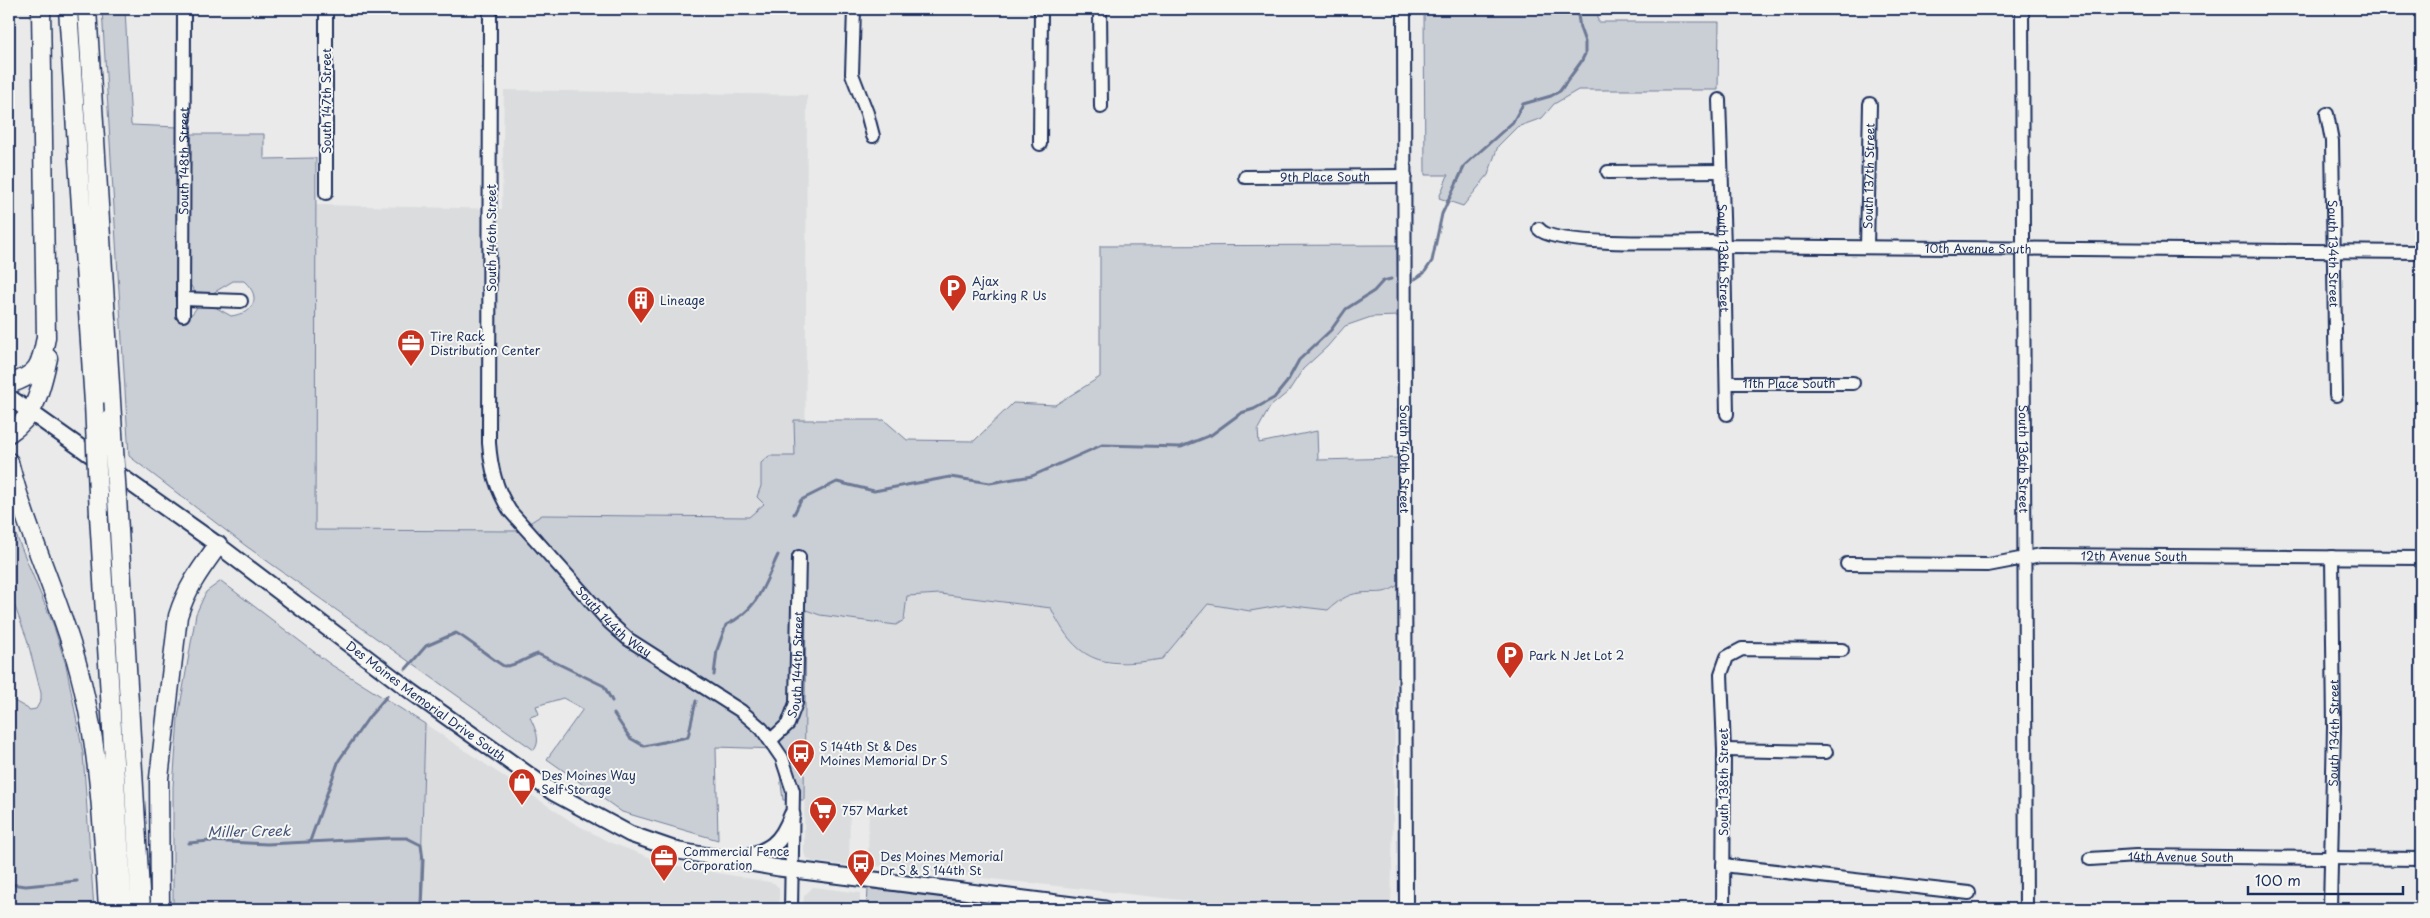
<svg xmlns="http://www.w3.org/2000/svg" width="2430" height="918" viewBox="0 0 2430 918" font-family="'Playpen Sans',sans-serif">
  <style>
    .built { fill: #dadcde }
    .green { fill: #caced5; stroke: #727e9a }
    .lines { fill: none; stroke-linecap: round; stroke-linejoin: round }
    .stream { stroke: #6c7995; stroke-width: 3 }
    .minor-casing { stroke: #1b2f5e; stroke-width: 16 }
    .major-casing { stroke: #1b2f5e; stroke-width: 19 }
    .highway-casing { stroke: #1b2f5e; stroke-width: 21 }
    .minor { stroke: #f6f6f2; stroke-width: 12 }
    .major { stroke: #f6f6f2; stroke-width: 15 }
    .highway { stroke: #f6f6f2; stroke-width: 18 }
    .highway-bridge-casing { stroke: #1b2f5e; stroke-width: 21; stroke-linecap: butt }
    .highway-bridge { stroke: #f6f6f2; stroke-width: 18 }
    .labels { text-anchor: middle; dominant-baseline: central; stroke-width: 4; stroke-linejoin: round; paint-order: stroke }
    .street-label { font-size: 12px; fill: #1b2f5e; stroke: #f6f6f2 }
    .poi-label { font-size: 12px; fill: #1b2f5e; stroke: #f6f6f2; text-anchor: start }
    .water-label { font-size: 14px; font-style: italic; fill: #44547a; stroke: #f6f6f2 }
  </style>
  <rect width="100%" height="100%" fill="#e9eae9"/>
  <filter id="ink" filterUnits="userSpaceOnUse"><feTurbulence type="fractalNoise" baseFrequency=".02" numOctaves="2"/><feDisplacementMap in="SourceGraphic" scale="10" xChannelSelector="R" yChannelSelector="G"/><feConvolveMatrix kernelMatrix="1 2 1 2 8 2 1 2 1" color-interpolation-filters="sRGB"/></filter>
  <g filter="url(#ink)">
    <!-- built -->
    <path class="built" d="M504,90l303,5 -2,423 -263,-3 -25,16 -203,-1 2,-325 186,4z
      M1398,585l-7,324h-129l-394,-44 1,-65 -19,1 -1,64 -35,-3 -8,-4 -2,-6 2,-242 98,10 3,-24 33,-2 112,14 7,17 17,22 16,11 18,6h18l34,-5 46,-55 41,7 36,-6 43,5 13,-11 17,-6 30,-1z
      M425,724l147,98 37,20 58,22 107,19 5,5v21h-358z
      M813,887l47,6v16h-57l1,-13z"/>
    <!-- green -->
    <path class="green" d="M102,9h23l6,116 47,2 -1,187h15l6,-8 17,1 16,9c22,-3 32,-18 13,-35h-11l-20,12 -18,-1 -6,-9 2,-149h73v25l52,-1 -1,372 202,1 25,-16 207,2 15,-13 -7,-7 4,-11v-23l8,-7h26l-1,-36h90l23,20 67,1 39,-38 42,2 45,-28v-131l297,-1 1,71 -27,1 -26,9 -18,21 -24,22 -15,23 -18,15 -12,22 1,14 58,-12 1,29 80,-2v127c-14,11 -22,6 -38,8 -13,1 -23,9 -32,17l-43,-5 -35,6 -42,-7 -46,55c-58,9 -84,6 -111,-51l-111,-14 -33,2 -3,24 -8,5 -76,-10 -14,-5 -2,190h-21l-6,-51 -61,-2 2,93 -96,-28 -75,-53 36,-50 -20,-11 -27,8 3,8 -9,3c4,10 12,23 4,33l-288,-204 -117,-90z
      M1424,9h174v13h121l-1,68h-140l-24,14 -12,14 -25,9 -19,19 -10,29 -25,31 -24,-8 9,-23h-23z
      M9,518l44,106 13,41 17,88 11,156h-85v-211l21,12 6,-1 5,-9v-7l-14,-54 -18,-48z
      M221,581l109,83 95,60 -5,185h-247v-122l5,-69 18,-104 10,-22z
      M868,888l169,21h-170z"/>
    <g class="lines">
      <!-- stream -->
      <path class="stream" d="M1415,279l9,-6 8,-12 10,-47 23,-49 48,-43 10,-18 28,-8 9,-5 21,-29 4,-8v-12l-5,-14 -3,-19
        M794,514l7,-14 36,-18 37,9 76,-14 40,6 42,-7 70,-31 79,2 30,-12 30,-22 13,-4 20,-11 13,-16 12,-22 32,-30 15,-21 28,-18 9,-10 8,-2
        M406,669l20,-23 30,-13c9,4 45,33 48,33 10,1 24,-9 34,-12l66,32 8,15
        M714,675l3,-25 9,-25c33,-16 37,-39 52,-70
        M614,714l16,24 14,8 44,-9 8,-36
        M310,841l29,-81 30,-43 18,-21
        M189,843l20,-2 58,3 124,-6h16l14,7 2,15 -2,49
        M9,884l17,2 51,-5"/>
      <!-- minor casing -->
      <g class="minor-casing">
        <g id="minor">
          <path id="s1" d="M490,9l-1,434c2,26 7,46 21,68l99,111 19,17 113,72 21,18 20,29 11,33 -2,118"/>
          <path d="M854,9l-2,65 15,39 6,23"/>
          <path d="M1100,9l1,98"/>
          <path id="s2" d="M1404,9l2,900"/>
          <path id="s3" d="M2022,9l4,900"/>
          <path id="s4" d="M1719,100l5,146 3,168"/>
          <path id="s5" d="M2327,114l5,27 4,254"/>
          <path d="M1040,144l1,-135"/>
          <path d="M1608,172l113,-1"/>
          <path id="s6" d="M1245,177l160,-1"/>
          <path d="M326,193v-184"/>
          <path id="s7" d="M1539,229c15,18 145,13 174,13l11,4 697,6"/>
          <path id="s8" d="M1867,247l3,-143"/>
          <path d="M183,299l58,2"/>
          <path id="s9" d="M183,315l1,-306"/>
          <path id="s10" d="M1727,383h126"/>
          <path id="s11" d="M1847,564l141,1 53,-10 380,3"/>
          <path id="s12" d="M771,740l17,-16 8,-21 3,-146"/>
          <path d="M1724,750l102,2"/>
          <path id="s13" d="M2090,859l46,-3 285,3"/>
          <path d="M1723,865l246,28"/>
          <path d="M1723,909l1,-159 -3,-76 6,-17 15,-8 100,1"/>
          <path id="s14" d="M2330,909l4,-182 -2,-170"/>
        </g>
      </g>
      <!-- major casing -->
      <g class="major-casing">
        <g id="major">
          <path id="s15" d="M9,397l209,148 194,147 142,101 76,41 49,17 100,17 326,41"/>
          <path d="M740,860c30,-10 41,-15 52,-45"/>
        </g>
      </g>
      <!-- highway casing -->
      <g class="highway-casing">
        <path id="highway" d="M68,9l26,394
          M87,9l25,408
          M9,384c29,-9 32,-18 37,-47l-5,-328
          M9,433c27,-17 32,-45 39,-75
          M9,462c17,68 48,131 67,198 23,80 27,167 32,249
          M99,515l24,394
          M119,530l22,379
          M160,909l-1,-131 19,-162c9,-29 22,-46 40,-71"/>
      </g>
      <!-- minor -->
      <use href="#minor" class="minor"/>
      <!-- major -->
      <use href="#major" class="major"/>
      <!-- highway -->
      <use href="#highway" class="highway"/>
      <!-- highway-bridge casing -->
      <g class="highway-bridge-casing">
        <path id="highway-bridge" d="M94,403l5,112
          M112,417l7,113"/>
      </g>
      <!-- highway-bridge -->
      <use href="#highway-bridge" class="highway-bridge"/>
    </g>
  </g>
  <!-- icons -->
  <defs>
    <g id="parking-pin" transform="scale(1.4375)"><path d="M0 17L-7.5 6A9.5 9.5 0 1 1 7.5 6Z" fill="#c8321e" stroke="#f6f6f2"/><path d="M-3.5-5.5H1a3.5 3.5 0 0 1 0 7H-1V5.5H-3.5ZM-1-3.4V-.6H.8a1.4 1.4 0 0 0 0-2.8Z" fill="#fff"/></g>
    <g id="building-pin" transform="scale(1.4375)"><path d="M0 17L-7.5 6A9.5 9.5 0 1 1 7.5 6Z" fill="#c8321e" stroke="#f6f6f2"/><path d="M-4-6H4V6H1V3H-1V6H-4ZM-2.5-4.3h1.7v1.8h-1.7ZM.8-4.3h1.7v1.8H.8ZM-2.5-1h1.7V.8h-1.7ZM.8-1h1.7V.8H.8Z" fill="#fff"/></g>
    <g id="office-pin" transform="scale(1.4375)"><path d="M0 17L-7.5 6A9.5 9.5 0 1 1 7.5 6Z" fill="#c8321e" stroke="#f6f6f2"/><path d="M-6-3h4V-5.5h4V-3h4V5H-6ZM-1-4.5V-3h2v-1.5ZM-6 0V1H6V0Z" fill="#fff"/></g>
    <g id="bus-pin" transform="scale(1.4375)"><path d="M0 17L-7.5 6A9.5 9.5 0 1 1 7.5 6Z" fill="#c8321e" stroke="#f6f6f2"/><path d="M-5-6H5V4H4V6H2V4H-2V6H-4V4H-5ZM-3.5-4V0h7V-4ZM-3.5 1.2v1.5H-2V1.2ZM2 1.2v1.5H3.5V1.2Z" fill="#fff"/></g>
    <g id="shop-pin" transform="scale(1.4375)"><path d="M0 17L-7.5 6A9.5 9.5 0 1 1 7.5 6Z" fill="#c8321e" stroke="#f6f6f2"/><path d="M-5-2.5h2.3a2.7 3.5 0 0 1 5.4 0H5L5.5 6h-11ZM-1.5-2.5h3a1.5 2.3 0 0 0-3 0Z" fill="#fff"/></g>
    <g id="supermarket-pin" transform="scale(1.4375)"><path d="M0 17L-7.5 6A9.5 9.5 0 1 1 7.5 6Z" fill="#c8321e" stroke="#f6f6f2"/><path d="M-6-5.5h2.5l.6 2H6L4.5 2H-2.5L-4.4-4H-6ZM-1.5 3.2a1.3 1.3 0 1 0 .1 0ZM3 3.2a1.3 1.3 0 1 0 .1 0Z" fill="#fff"/></g>
  </defs>
  <g fill-rule="evenodd">
    <use href="#parking-pin" x="953" y="288"/>
    <use href="#building-pin" x="641" y="300"/>
    <use href="#office-pin" x="411" y="343"/>
    <use href="#parking-pin" x="1510" y="655"/>
    <use href="#bus-pin" x="801" y="753"/>
    <use href="#shop-pin" x="522" y="782"/>
    <use href="#supermarket-pin" x="823" y="810"/>
    <use href="#office-pin" x="664" y="858"/>
    <use href="#bus-pin" x="861" y="863"/>
  </g>
  <g class="labels">
    <!-- street labels -->
    <g class="street-label">
      <text transform="translate(326 101) rotate(-90)">South 147th Street</text>
      <text stroke="none"><textPath href="#s9" startOffset="154">South 148th Street</textPath></text>
      <text stroke="none"><textPath href="#s6" startOffset="80">9th Place South</textPath></text>
      <text stroke="none"><textPath href="#s8" startOffset="71">South 137th Street</textPath></text>
      <text transform="translate(491 238) rotate(-90)">South 146th Street</text>
      <text stroke="none"><textPath href="#s7" startOffset="442">10th Avenue South</textPath></text>
      <text stroke="none"><textPath href="#s5" startOffset="140">South 134th Street</textPath></text>
      <text stroke="none"><textPath href="#s4" startOffset="158">South 138th Street</textPath></text>
      <text stroke="none"><textPath href="#s10" startOffset="62">11th Place South</textPath></text>
      <text stroke="none"><textPath href="#s2" startOffset="450">South 140th Street</textPath></text>
      <text stroke="none"><textPath href="#s3" startOffset="450">South 136th Street</textPath></text>
      <text stroke="none"><textPath href="#s11" startOffset="288">12th Avenue South</textPath></text>
      <text stroke="none"><textPath href="#s1" startOffset="658">South 144th Way</textPath></text>
      <text stroke="none"><textPath href="#s12" startOffset="84">South 144th Street</textPath></text>
      <text stroke="none"><textPath href="#s15" startOffset="516">Des Moines Memorial Drive South</textPath></text>
      <text stroke="none"><textPath href="#s14" startOffset="176">South 134th Street</textPath></text>
      <text transform="translate(1723 782) rotate(-90)">South 138th Street</text>
      <text stroke="none"><textPath href="#s13" startOffset="91">14th Avenue South</textPath></text>
    </g>
    <!-- poi labels -->
    <g class="poi-label">
      <text x="972" y="281">Ajax<tspan x="972" dy="14">Parking R Us</tspan></text>
      <text x="660" y="300">Lineage</text>
      <text x="430" y="336">Tire Rack<tspan x="430" dy="14">Distribution Center</tspan></text>
      <text x="1529" y="655">Park N Jet Lot 2</text>
      <text x="820" y="746">S 144th St &amp; Des<tspan x="820" dy="14">Moines Memorial Dr S</tspan></text>
      <text x="541" y="775">Des Moines Way<tspan x="541" dy="14">Self Storage</tspan></text>
      <text x="842" y="810">757 Market</text>
      <text x="683" y="851">Commercial Fence<tspan x="683" dy="14">Corporation</tspan></text>
      <text x="880" y="856">Des Moines Memorial<tspan x="880" dy="14">Dr S &amp; S 144th St</tspan></text>
    </g>
    <!-- water labels -->
    <g class="water-label">
      <text transform="translate(249 831) rotate(-1)">Miller Creek</text>
    </g>
  </g>
  <!-- margin -->
  <rect width="2430" height="918" fill="none" stroke="#f6f6f2" stroke-width="30"/>
  <rect x="15" y="15" width="2400" height="888" fill="none" stroke="#1b2f5e" stroke-width="2" filter="url(#ink)"/>
  <!-- scale -->
  <path d="M2248 886v8h155v-8" fill="none" stroke="#1b2f5e" stroke-width="2.5"/>
  <text x="2255" y="886" font-size="15" fill="#1b2f5e" stroke="#f6f6f2" stroke-width="4" paint-order="stroke">100 m</text>
</svg>
